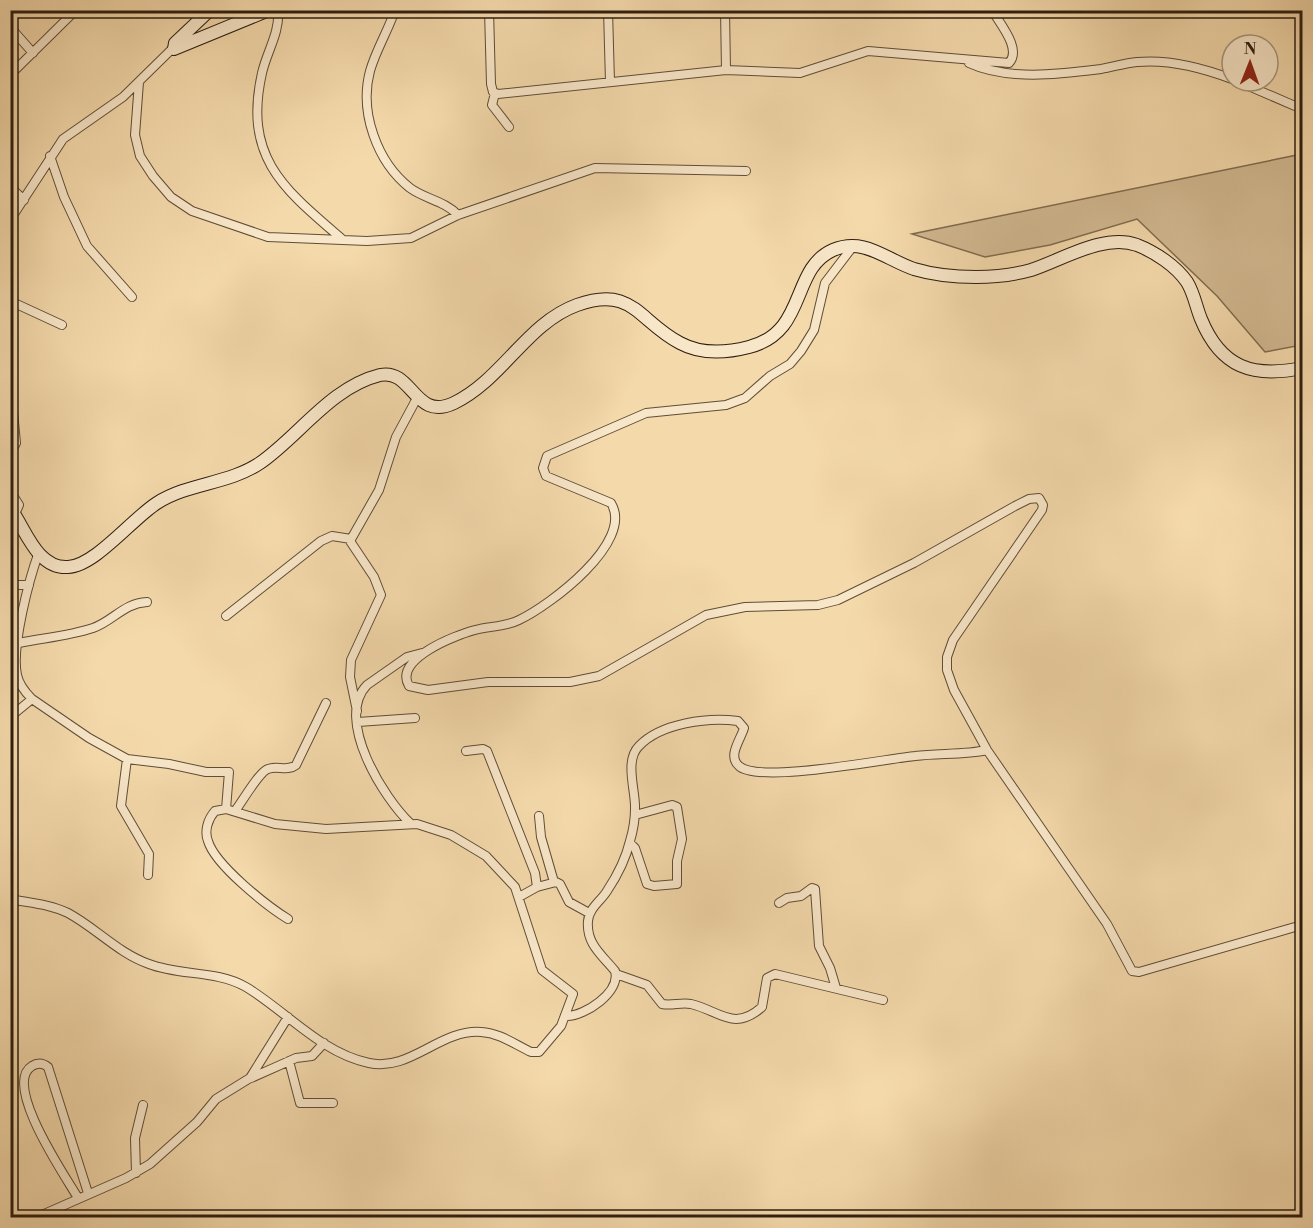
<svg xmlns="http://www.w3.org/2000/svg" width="1313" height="1228" viewBox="0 0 1313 1228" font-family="'Libre Bodoni',serif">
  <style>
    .green { fill: #d2b991; stroke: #806c50; stroke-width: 1.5 }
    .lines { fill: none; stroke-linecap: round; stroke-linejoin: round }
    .street-casing { stroke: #5f4d37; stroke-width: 10 }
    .secondary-casing { stroke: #2d1e10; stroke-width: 14 }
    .street { stroke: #f8e6c8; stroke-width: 8 }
    .secondary { stroke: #f8e6c8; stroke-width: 12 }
  </style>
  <rect width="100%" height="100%" fill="#f4d9ab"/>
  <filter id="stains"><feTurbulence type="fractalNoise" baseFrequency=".00333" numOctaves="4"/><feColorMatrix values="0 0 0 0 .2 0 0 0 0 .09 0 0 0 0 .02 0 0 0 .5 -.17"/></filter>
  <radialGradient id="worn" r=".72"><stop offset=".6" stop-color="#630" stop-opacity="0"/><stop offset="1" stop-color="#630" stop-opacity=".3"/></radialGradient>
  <!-- green -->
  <path class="green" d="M1302,154v191l-37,7 -48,-56 -80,-77 -87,26 -65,12 -73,-23z"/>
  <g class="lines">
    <!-- street casing -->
    <g class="street-casing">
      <path id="street" d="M278,10c2,23 -11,41 -16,63 -19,85 22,116 80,166
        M395,10c-7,21 -19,40 -25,61 -11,41 7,91 40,117 15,11 35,13 48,27
        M489,10l2,74 2,8 5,2 228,-24 74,3 68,-22 141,12c13,-14 -9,-39 -17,-53
        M608,10l2,72
        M725,10l1,60
        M1299,10l3,2
        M10,27l23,26
        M969,63c39,18 92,11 132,6 12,-2 24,-6 36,-7 32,-3 66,6 95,17
        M10,75l66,-65
        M1237,81l65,28
        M139,82l-4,53 5,21 13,20 18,21 21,14 76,26 99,4 44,-3 47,-23 137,-47 151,3
        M495,93l-3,12 17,22
        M50,156l14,41 23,49 45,51
        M10,187l14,13
        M10,220l53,-81 60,-42 50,-49
        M854,245l-29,38 -11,47 -13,21 -11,13 -20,12 -25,22 -19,7 -80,8 -99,43 -4,12 3,8 65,27c24,39 -62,103 -92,117 -14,7 -29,6 -44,10 -19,5 -82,29 -66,56l19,4 60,-8h82l29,-6 107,-61 39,-8 73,-2 20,-5 76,-37 101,-57 14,-7 10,-1 4,7 -1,5 -89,130 -6,17v13l7,20 33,60 120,174 25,47 7,1 163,-47
        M10,301l52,24
        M10,380l6,63 -6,11
        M10,491l9,14 -4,9
        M10,585h19
        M226,616l95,-75 11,-5 19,3
        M19,643c24,-5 50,-7 74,-15 20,-7 31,-25 54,-26
        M32,699c-7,-7 -13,-14 -15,-24 -6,-27 12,-96 22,-123
        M357,711l-7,-34 1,-17 30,-65 -7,-18 -24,-36 29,-51 17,-53 21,-39
        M10,717l22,-18 57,39 38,21 42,5 37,8h23l-3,37
        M358,722l57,-4
        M466,751l17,-2 4,2 48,122 2,14
        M127,759l-6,47 28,48 -1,21
        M235,811c7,-9 24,-39 33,-42 9,-4 19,3 28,-4l30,-62
        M539,816l2,21 13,45
        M411,824c-27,-25 -77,-105 -44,-139l40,-28 15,-4
        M630,843l5,5 12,36 7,2 23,-2v-23l5,-22 -5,-32 -5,-2 -37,10
        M519,897l18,-10 19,-5 4,2 9,18 20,11
        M10,899c20,4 40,5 58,14 28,15 50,40 81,51 31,12 67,6 97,23 40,24 75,66 123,76 41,9 71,-34 112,-31 19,1 33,12 50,20h8l22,-26 12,-32 -31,-24 -27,-83 -29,-31 -35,-21 -34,-11 -91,5 -51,-5 -49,-15 -11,2c-7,8 -11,20 -7,30 7,24 59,65 80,78
        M779,903l8,-5 14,-2 11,-8 3,1 4,57 11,22 6,20
        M616,974l31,11 15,19c10,2 19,-2 29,0 29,7 43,28 71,3l5,-29 8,-4 108,26
        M567,1016c18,0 54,-24 48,-45 -13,-16 -29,-27 -27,-50 1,-13 13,-20 19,-30 10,-15 19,-33 23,-50 3,-10 5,-21 5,-32 1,-18 -11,-48 4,-63 22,-23 69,-29 99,-25l6,7c-3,11 -17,28 -5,38 19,18 146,-7 176,-10 24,-3 49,-1 72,-6
        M289,1061l11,42h33
        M251,1078l45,-20 16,-2 12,-13
        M136,1173l-1,-35 8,-33
        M78,1198c-13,-22 -76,-114 -46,-132 6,-4 11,-3 16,1l40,126
        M35,1218l91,-40 24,-14 47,-42 19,-23 34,-21 38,-61"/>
    </g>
    <!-- secondary casing -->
    <g class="secondary-casing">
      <path id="secondary" d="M210,10l-35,33 -1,6 95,-39
        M10,508c15,19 26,61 58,59 27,-1 65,-49 89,-64 31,-20 72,-19 103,-40 39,-27 71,-76 120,-88 33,-7 34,47 74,28 48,-23 73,-80 123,-98 56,-20 61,16 103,38 22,12 46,10 69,4 59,-15 41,-78 84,-97 31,-13 52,9 81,19 20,6 41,8 62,8 18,0 37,-2 55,-7 31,-10 73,-37 106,-25 18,7 39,21 50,37 7,11 9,25 14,37 20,49 52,59 101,49"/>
    </g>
    <!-- street -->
    <use href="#street" class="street"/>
    <!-- secondary -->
    <use href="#secondary" class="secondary"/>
  </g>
  <!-- margin -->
  <rect width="1313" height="1228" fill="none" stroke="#f4d9ab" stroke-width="36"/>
  <rect x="12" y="12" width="1289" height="1204" fill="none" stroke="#2d1e10" stroke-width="3"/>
  <rect x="18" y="18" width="1277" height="1192" fill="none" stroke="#2d1e10" stroke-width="1.5"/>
  <!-- north arrow -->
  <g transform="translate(1250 63) rotate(1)"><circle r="28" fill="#f8e6c8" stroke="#a7967e" stroke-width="1.5"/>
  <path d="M0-4.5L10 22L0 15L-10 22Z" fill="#8f2418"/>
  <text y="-9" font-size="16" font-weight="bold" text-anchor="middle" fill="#2d1e10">N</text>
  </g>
  <rect width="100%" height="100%" filter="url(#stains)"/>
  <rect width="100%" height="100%" fill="url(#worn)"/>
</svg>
